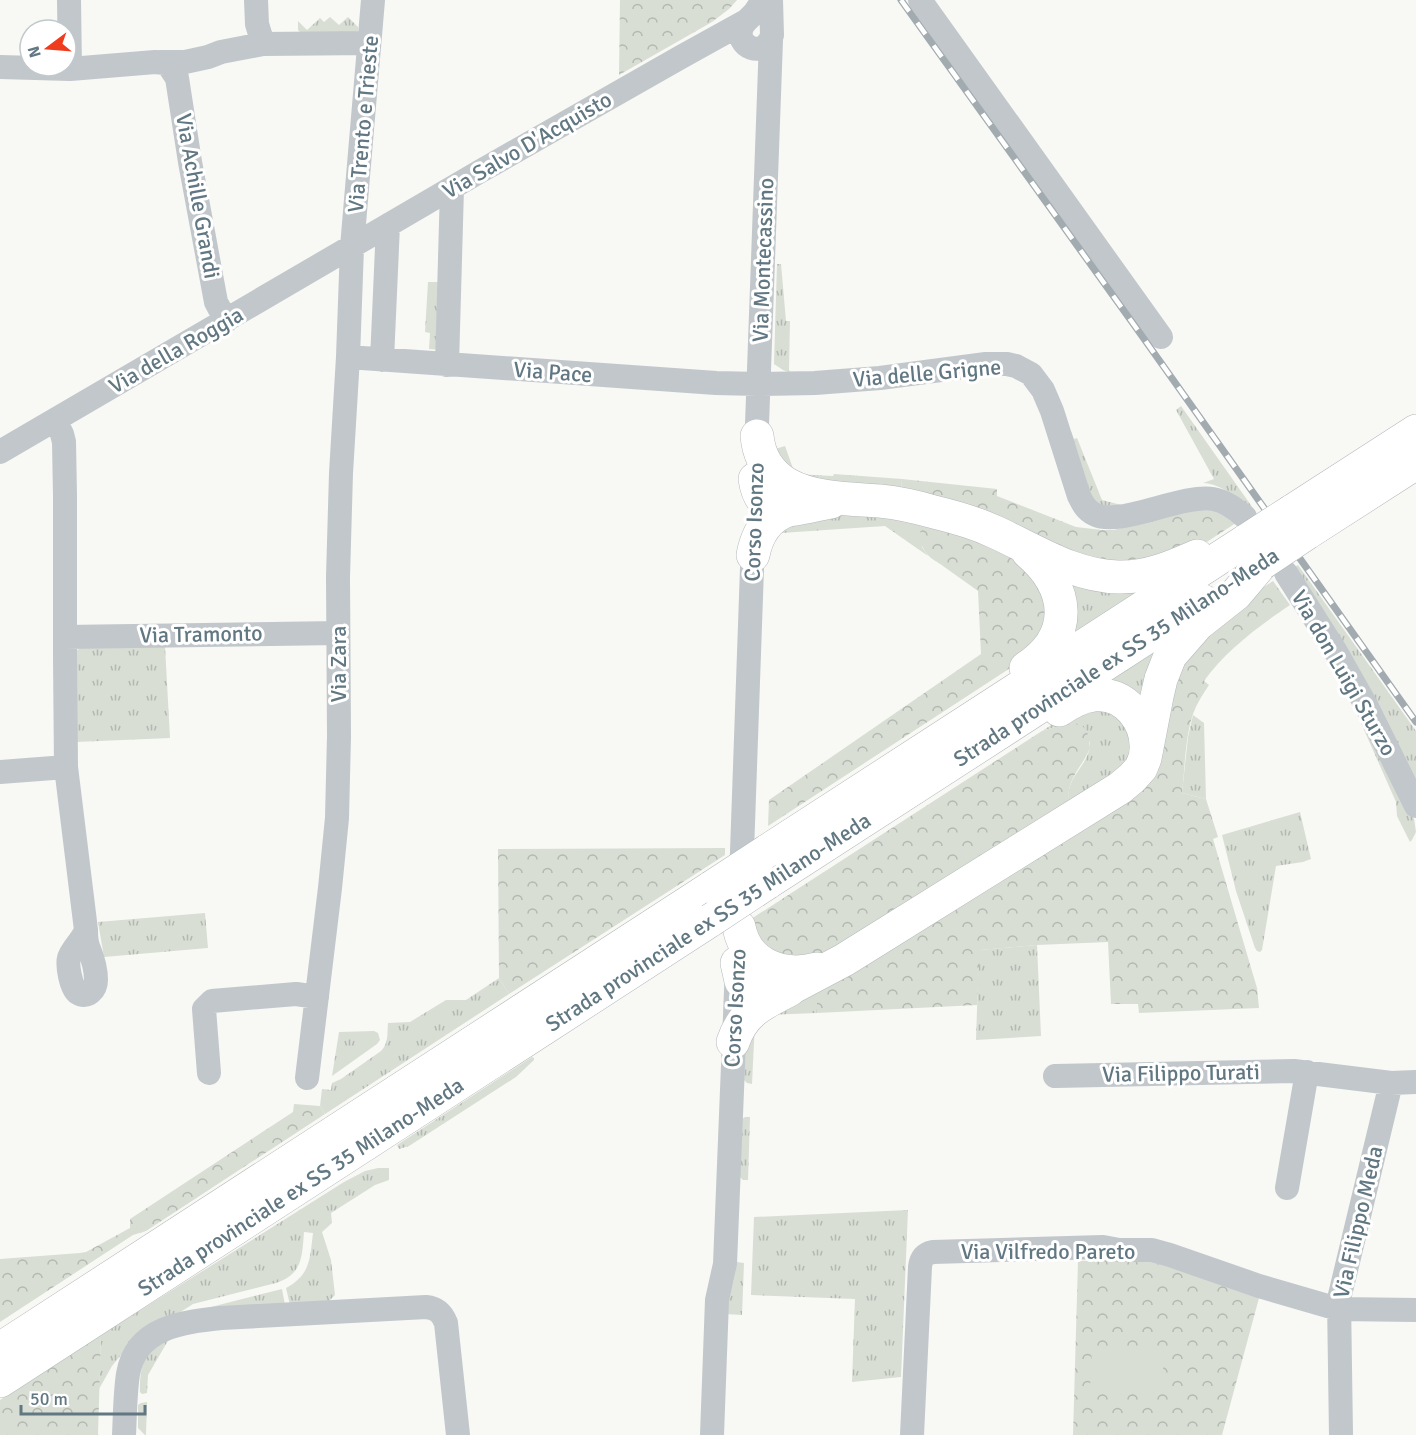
<svg xmlns="http://www.w3.org/2000/svg" width="1416" height="1435" viewBox="0 0 1416 1435" font-family="Signika,sans-serif">
  <style>
    .grass { fill: url(#grass-tufts) }
    .forest { fill: url(#forest-crowns) }
    .pitch { fill: #d8ded4 }
    .lines { fill: none; stroke-linecap: round; stroke-linejoin: round }
    .highway-casing { stroke: #b4babc; stroke-width: 34 }
    .minor { stroke: #c1c7ca; stroke-width: 24 }
    .highway { stroke: #fff; stroke-width: 33 }
    .rail-casing { stroke: #a2abb0; stroke-width: 7 }
    .rail { stroke: #fff; stroke-width: 4.5; stroke-dasharray: 14; stroke-linecap: butt }
    .highway-bridge-casing { stroke: #b4babc; stroke-width: 34; stroke-linecap: butt }
    .highway-bridge { stroke: #fff; stroke-width: 33 }
    .labels { text-anchor: middle; dominant-baseline: central; stroke-width: 6; stroke-linejoin: round; paint-order: stroke }
    .street-label { font-size: 22px; fill: #617782; stroke: #fff }
  </style>
  <defs>
    <pattern id="grass-tufts" width="24" height="20" patternUnits="userSpaceOnUse" patternTransform="scale(1.5)"><rect width="24" height="20" fill="#d8ded4"/><path d="M3 7l-1-3M5 7V3M7 7l1-3M15 17l-1-3M17 17v-4M19 17l1-3" fill="none" stroke="#b3b9b1"/></pattern>
    <pattern id="forest-crowns" width="20" height="18" patternUnits="userSpaceOnUse" patternTransform="scale(1.5)"><rect width="20" height="18" fill="#d8ded4"/><path d="M2 6a3 3 0 1 1 6 0M12 15a3 3 0 1 1 6 0" fill="none" stroke="#b3b9b1"/></pattern>
  </defs>
  <rect width="100%" height="100%" fill="#f8f8f5"/>
  <!-- grass -->
  <path class="grass" d="M330,17l9,8 9,-8 10,10v4l-3,2 -55,-1 -2,-2v-9l9,9 13,-12 4,4z
    M777,264h4l5,57h4l-1,49 2,3 -8,-3 -9,-6z
    M428,282h16l-3,68 -12,-1 1,-16 -5,-1z
    M1181,406l74,105 -2,1c-15,-12 -30,-28 -50,-29l11,-4 -38,-69z
    M1071,431l3,8 3,-1 25,62 23,6 -9,1 -22,-3 -23,-64z
    M785,446l10,28 38,2 1,-2 68,5 -1,14 -102,-11 -24,-33z
    M826,512l110,11 -14,24 6,9 -43,-30 -104,7 -8,-4z
    M1298,565l118,166v55l-123,-218z
    M1058,570l88,17 -81,51z
    M165,646l5,92 -94,4 -1,-90 6,-5z
    M1160,647l-11,52 -45,-15z
    M1076,709l49,4 9,46 -63,47c-11,-28 20,-39 19,-64l-22,-19 -26,8z
    M1193,715l11,8 2,76 -24,-6 6,-56z
    M1361,723l5,1 44,85 4,10 2,13 -4,8 -2,2 -13,-26 -1,-14z
    M1300,812l11,47 -8,3 -27,4 -14,84 -2,2 -3,-1 -2,-3 -19,-57 -14,-56z
    M205,913l3,35 -104,9 -6,-35z
    M1037,945l4,91 -65,4 3,-90z
    M499,978l10,16 -184,120 -5,-8 2,-17 9,1 1,-7 9,-4 40,-28c8,-8 6,-18 7,-28l22,-1 36,-22h20z
    M817,987v26l-51,2z
    M755,1021l-3,63 -5,-1 -3,-3 2,-43z
    M374,1031l4,2 2,7 -3,4 -45,32 7,-44z
    M532,1057l2,1v2l-18,17 -107,69 -10,3 -2,-4z
    M745,1117h5l-2,63h-5l-3,-3 2,-58z
    M378,1168h11v12l-14,5 -44,28 1,10 -10,9 9,28 4,35 -8,8 -37,2 -4,-17c25,-13 24,-31 27,-55l-9,-1c-2,24 -1,42 -28,51l-83,21 -64,41 -17,21 -13,23 2,-54 243,-153 21,-11z
    M908,1210l-7,167 -49,5 3,-83 -104,-4 3,-78z
    M737,1262l7,1 -2,52 -16,-1c3,-18 9,-34 11,-52z
    M282,1289l3,16 -82,4z
    M169,1339l-21,36 -1,18 -5,1 -2,-2c0,-14 0,-32 12,-42 5,-4 12,-7 17,-11z
    M147,1402l-1,33h-1l-7,-7v-23l3,-2z"/>
  <!-- forest -->
  <path class="forest" d="M620,0h117l-8,9 -17,13 -93,53z
    M902,479l95,10v7l79,31 26,3h12l67,-19 40,-1 15,13 -37,24 -88,23 -210,-77z
    M926,524l87,28 42,61 -31,46 -256,167 1,-26 212,-146 -3,-63c-12,-9 -24,-17 -35,-25 -5,-4 -12,-7 -16,-12 -7,-9 -10,-21 -1,-30z
    M1273,581l17,24c-30,20 -65,46 -86,76l5,4c-6,9 -12,18 -16,29 -8,24 -8,53 -11,79l24,6 12,38 -5,2 44,149 2,20 -120,5 -1,-9h-27l-3,-62 -71,3 -57,5 -3,55 -160,8v-26l303,-185 49,-121 65,-75z
    M1068,723c18,-1 21,9 22,25 -8,20 -28,35 -19,58l-211,131 -55,25 -41,-10 -13,-33 291,-188z
    M725,848v7l-216,139 -10,-16 -1,-129z
    M294,1104l26,2 5,8 -179,117 -13,4 -133,87v-63l80,-6 6,-1 44,-24v-9l163,-107z
    M1148,1259l111,39 -37,137h-149l5,-174z
    M101,1335l-3,100h-98v-35z"/>
  <!-- pitch -->
  <path class="pitch" d="M1092,1346l72,4 -2,43 -72,-4z"/>
  <g class="lines">
    <!-- highway casing -->
    <g class="highway-casing">
      <g id="highway">
        <path d="M757,436c2,20 11,37 30,48 26,15 64,15 93,17 19,2 37,6 54,11 21,5 42,11 61,20 40,18 78,44 123,45 29,1 54,-10 79,-21"/>
        <path d="M755,479c7,46 45,28 76,23"/>
        <path d="M1292,511l124,-80"/>
        <path d="M1307,533l109,-70"/>
        <path d="M753,555c4,-21 14,-38 35,-45"/>
        <path d="M1026,668c49,-32 44,-80 2,-116"/>
        <path d="M1059,710c11,-7 22,-14 35,-15 31,-4 54,27 52,55"/>
        <path d="M767,851l480,-311"/>
        <path d="M767,883l436,-282"/>
        <path d="M739,927c7,38 44,51 78,42"/>
        <path d="M737,963l4,18 9,9 21,2 22,-5 51,-27 276,-172 12,-10 9,-10 4,-10 12,-62 4,-17 9,-23 28,-32 38,-30 26,-31"/>
        <path d="M733,1042c10,-30 29,-38 56,-52"/>
        <path d="M0,1349l712,-462"/>
        <path id="s1" d="M0,1381l711,-461"/>
      </g>
    </g>
    <!-- minor -->
    <path class="minor" d="M69,0l1,69
      M256,0l1,24 6,20 106,-1
      M763,0c-3,4 -5,8 -8,12 -4,5 -10,9 -13,15 -8,20 23,33 30,8l-1,-35
      M920,0l241,337
      M160,62h25l23,-5 13,-5 42,-8
      M0,67l70,2 85,-7 10,1 4,3 8,12 13,84 26,140 10,19
      M348,357l368,26 42,1 57,-1 65,-5 106,-14h21l9,2 15,8 12,16 9,21 27,85c4,8 7,14 15,18 25,14 86,-20 119,-15 12,2 23,10 32,18
      M382,360l6,-135
      M447,365l5,-177
      M55,420l7,14 2,8 1,54v162l1,109 20,163c-4,11 -14,18 -17,28 -2,7 2,31 9,35 9,6 18,-3 18,-13 0,-11 -3,-21 -7,-31 -3,-6 -3,-13 -3,-19
      M0,452l479,-280 202,-115 65,-36
      M756,452l15,-412
      M1286,573l50,79 31,55 49,99
      M65,637l273,-4
      M0,772l66,-5
      M741,880l12,-340
      M209,1073l-5,-64 8,-8 84,-7 21,3
      M1055,1076l239,-5 97,12 25,-1
      M307,1078l23,-190 7,-70 2,-82 -1,-159 3,-104 7,-116 4,-110 21,-247
      M1287,1188l20,-116
      M124,1435c1,-20 1,-41 4,-61 8,-47 55,-52 93,-56l205,-11c11,1 16,6 20,16l12,112
      M712,1435l5,-135 8,-36 12,-298
      M912,1435l8,-168c1,-9 4,-13 13,-15l170,-5 16,3h33l18,5 89,31 79,23 78,1
      M1341,1435l-2,-136 52,-216"/>
    <!-- highway -->
    <use href="#highway" class="highway"/>
    <!-- rail casing -->
    <g class="rail-casing">
      <path id="rail" d="M901,0l236,329 279,393"/>
    </g>
    <!-- rail -->
    <use href="#rail" class="rail"/>
    <!-- highway-bridge casing -->
    <g class="highway-bridge-casing">
      <path id="highway-bridge" d="M1247,540l45,-29
        M1262,563l45,-30
        M712,887l55,-36
        M711,920l56,-37"/>
    </g>
    <!-- highway-bridge -->
    <use href="#highway-bridge" class="highway-bridge"/>
  </g>
  <g class="labels">
    <!-- street labels -->
    <g class="street-label">
      <text transform="translate(363 124) rotate(-85)">Via Trento e Trieste</text>
      <text transform="translate(527 145) rotate(-30)">Via Salvo D'Acquisto</text>
      <text transform="translate(198 196) rotate(80)">Via Achille Grandi</text>
      <text transform="translate(763 260) rotate(-88)">Via Montecassino</text>
      <text transform="translate(176 350) rotate(-30)">Via della Roggia</text>
      <text transform="translate(553 372) rotate(4)">Via Pace</text>
      <text transform="translate(927 373) rotate(-5)">Via delle Grigne</text>
      <text transform="translate(754 522) rotate(-88)">Corso Isonzo</text>
      <text transform="translate(201 634) rotate(-1)">Via Tramonto</text>
      <text transform="translate(1116 657) rotate(-33)">Strada provinciale ex SS 35 Milano-Meda</text>
      <text transform="translate(338 664) rotate(-90)">Via Zara</text>
      <text transform="translate(1344 673) rotate(60)">Via don Luigi Sturzo</text>
      <text transform="translate(708 922) rotate(-33)">Strada provinciale ex SS 35 Milano-Meda</text>
      <text transform="translate(735 1008) rotate(-87)">Corso Isonzo</text>
      <text transform="translate(1181 1073) rotate(-1)">Via Filippo Turati</text>
      <text stroke="none"><textPath href="#s1" startOffset="358">Strada provinciale ex SS 35 Milano-Meda</textPath></text>
      <text transform="translate(1358 1222) rotate(-77)">Via Filippo Meda</text>
      <text x="1048" y="1251">Via Vilfredo Pareto</text>
    </g>
  </g>
  <!-- north arrow -->
  <g transform="translate(48 48) rotate(254)"><circle r="28" fill="#ffffff" stroke="#c0c9cd" stroke-width="1.5"/>
  <path d="M0-4.5L10 22L0 15L-10 22Z" fill="#ef3c1e"/>
  <text y="-9" font-size="16" font-weight="bold" text-anchor="middle" fill="#617782">N</text>
  </g>
  <!-- scale -->
  <path d="M21 1405v9h124v-9" fill="none" stroke="#617782" stroke-width="3"/>
  <text x="30" y="1405" font-size="18" fill="#617782" stroke="#ffffff" stroke-width="4.5" paint-order="stroke">50 m</text>
</svg>
